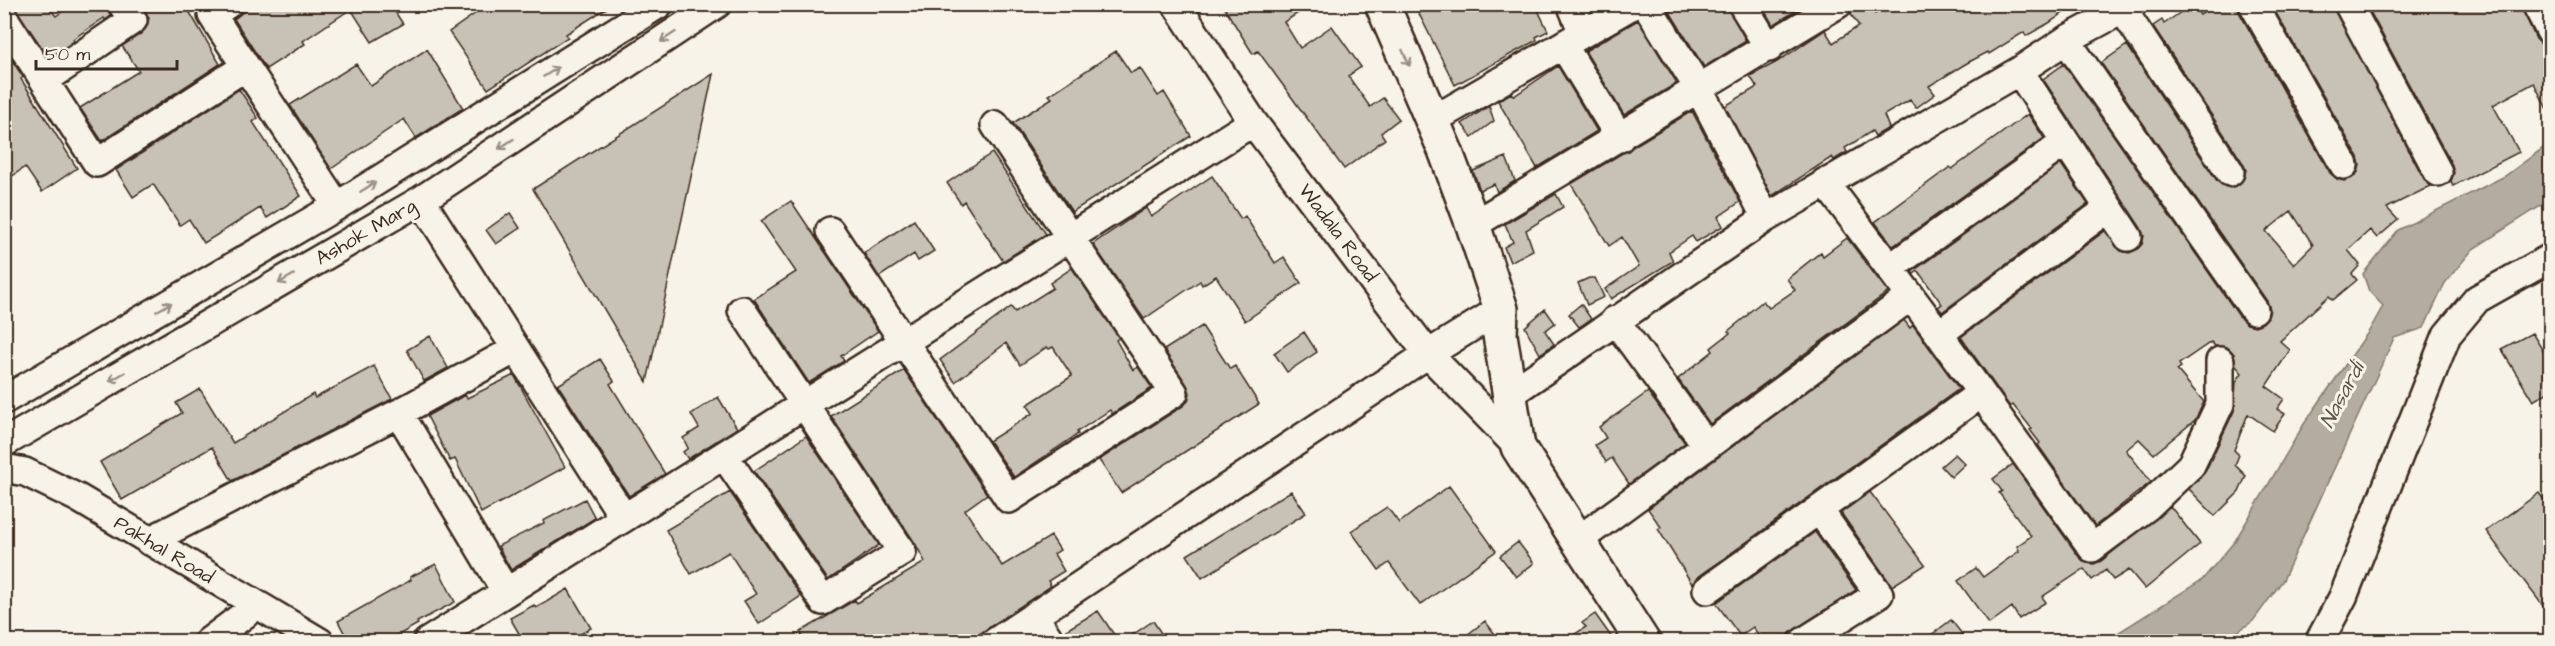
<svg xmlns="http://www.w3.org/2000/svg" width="2555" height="646" viewBox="0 0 2555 646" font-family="'Architects Daughter',sans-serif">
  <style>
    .water { fill: #b4aca0; stroke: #84786c; stroke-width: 1.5 }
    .building { fill: #c8c1b6; stroke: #3b2a1e; stroke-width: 1.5; fill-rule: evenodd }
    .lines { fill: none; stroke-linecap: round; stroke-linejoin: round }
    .minor-casing { stroke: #3b2a1e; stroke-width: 32 }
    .major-casing { stroke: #3b2a1e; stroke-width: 38 }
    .minor { stroke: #f7f3e8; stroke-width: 27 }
    .major { stroke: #f7f3e8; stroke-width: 33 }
    .oneway { stroke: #998e83 }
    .labels { text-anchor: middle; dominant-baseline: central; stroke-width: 6; stroke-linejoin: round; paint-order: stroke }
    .street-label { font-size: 20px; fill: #3b2a1e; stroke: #f7f3e8 }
    .water-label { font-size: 21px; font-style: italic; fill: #5f5145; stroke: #f7f3e8 }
  </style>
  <rect width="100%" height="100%" fill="#f7f3e8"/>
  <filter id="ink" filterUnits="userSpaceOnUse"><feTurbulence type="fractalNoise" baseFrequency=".0167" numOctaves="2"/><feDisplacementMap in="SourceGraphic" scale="12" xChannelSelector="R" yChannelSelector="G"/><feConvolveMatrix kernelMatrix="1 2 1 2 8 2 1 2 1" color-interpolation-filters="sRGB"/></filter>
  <g filter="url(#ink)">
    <!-- water -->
    <path class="water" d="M2550,143v57l-77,49 -28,34 -21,45 -30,10 -111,242 -30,41 -29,20h-119l97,-61 33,-39 69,-117 65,-93 14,-25 -14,-15 -6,-17 35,-44 107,-54z"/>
    <!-- building -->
    <path class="building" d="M12,4h34l10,12 17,-12h33l5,12 -6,4 -1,-2 -31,21 1,2 -25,17z
      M141,4h44l35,60 -118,77 -22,-33 59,-37 -17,-25 20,-13 5,-7 2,-8z
      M254,4h136l13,20 -31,18 -21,-33 -48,32 2,3 -39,25 -32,-50z
      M489,4h124l-47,30 2,3 -80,52 -39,-57z
      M1222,4h90l-28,18 16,26 32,-22 29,41 -13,9 22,31 13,-9 16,21 -18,14 4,6 -41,30 -86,-118 -5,3z
      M1414,4h121l13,27 -12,6 1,3 -82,45z
      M1665,4h61l20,37 -42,26z
      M1761,4h46l-34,21z
      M1860,4h9l6,10 15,-10h186l-27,19 -23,13 -2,-4 -35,22 -1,-2 -21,11 -38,23 6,8 -19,14 -6,-8 -26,15 5,13 -14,8 -3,-5 -27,17 2,4 -13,8 -2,-3 -60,39 -47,-90 32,-19 -7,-11 27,-14 48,-32 8,13 26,-17 -9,-13z
      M2192,4l8,11 17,-11h20l2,8 91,161 7,6 7,2 8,-3 6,-6 2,-7 -2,-8 -87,-153h61l92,175 7,7 -44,22 11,12 -21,18 -7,-8 -22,20 12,15 -8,9 5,6 -24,20 -4,-4 -49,45 10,9 -24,36 18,13 -7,10 8,5 -12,17 -25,-17 -14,36 5,5 -4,10 11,11 -7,16 -24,24 -26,-27 16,-17 29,-61 2,-29 6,-9 -6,-7 -2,-12 -6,-6 -13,-2 -4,-4 -32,22 2,3 -4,3 27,32 -9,18 -41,34 -15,-15 -13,11 25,32 -56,44 -57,-81 2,-2 -10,-13 2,-1 -19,-24 -3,2 -49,-70 144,-106 16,20 8,2 7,-3 6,-6 2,-8 -3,-8 -98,-149 21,-15 177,255 6,5 8,2 7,-3 6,-6 2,-8 -3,-8 -166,-238 26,-18 90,136 7,5 6,2 8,-3 6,-7 2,-8 -3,-7 -90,-137 9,-6 2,4zM2291,211l22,34 -19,19 -28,-33z
      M2366,4h154l16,35 6,6 8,2v68l-16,-32 -41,22 26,47 -66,34 -2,-5 3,-8 -2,-8z
      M1638,20l39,63 -53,32 -39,-64z
      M4,48l19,29 -2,2 56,89 -35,24 -17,-25 -21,15z
      M427,49l36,59 -47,30 -12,-19 -73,50 -41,-64 66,-41 15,22z
      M1116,51l15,22 9,-5 18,28 6,-4 27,44 -119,76 -59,-89 39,-25 -3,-3z
      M1558,66l39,65 -60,37 -39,-67 13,-8 3,3z
      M713,74l-66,308 -114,-193z
      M239,89l19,29 -5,4 48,74 -34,22 -7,-10 -56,35 -15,-24 -9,6 -27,-41 -20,13 -17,-27z
      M1489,106l5,15 -22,16 -10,-13z
      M1692,111l48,91 -22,15 5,9 -27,16 -4,-6 -23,16 4,9 -62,38 -6,-10 34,-23 -17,-29 -13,9 -38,-62z
      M2028,114l16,24 -151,108 -18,-24 75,-55 2,2z
      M992,153l54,81 -43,27 -39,-60 -3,3 -14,-21z
      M1506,157l9,24 -18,11 -3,-8 -14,6 -7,-19z
      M2061,164l27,40 -146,108 -4,-5 4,-3 -24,-33 -4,3 -2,-2z
      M1212,176l29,43 4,-3 30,47 9,-6 17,26 -56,38 -29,-45 -14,9 -2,-4 -56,38 -51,-75 53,-36 5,9z
      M1556,194l7,13 -37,23 7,20 -23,12 -6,-15 9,-5 -8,-18z
      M791,201l87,130 -37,25 3,5 -35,22 -55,-84 42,-27 -35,-51z
      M510,213l10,15 -24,16 -10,-14z
      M914,220l20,31 -16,10 -4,-7 -35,23 -15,-24z
      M1847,238l41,54 -178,132 -32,-45 35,-28 -2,-3 19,-15 -2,-2 21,-17 -1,-1 15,-12 6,7 26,-18 -8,-11 34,-27 2,4z
      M1072,268l47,70 -3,2 17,30 5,-3 14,21 -40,26 -2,-4 -33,22 1,2 -64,43 -25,-36 44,-28 -6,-8 45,-29 -19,-29 -4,2 -2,-2 -27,18 -14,-22 -51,39 -15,-22 71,-53 4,5 38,-24 -3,-5z
      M1589,278h6l9,19 -17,8 -9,-22z
      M1581,304l10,15 -12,8 -10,-13z
      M1545,309l10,14 -10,8 9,13 -14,10 -15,-27z
      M1904,320l6,8 3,-3 46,64 -261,188 -6,7 -34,-55 3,-2 -13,-18z
      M1202,326l28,43 5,-3 24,38 -138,89 -22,-33 84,-54 5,-5 2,-8 -3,-8 -23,-35z
      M1304,332l13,20 -30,20 -13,-19z
      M2532,333l18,29v29l-17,10 -32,-52z
      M430,336l18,32 -24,13 -17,-31z
      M600,359l14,22 -4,3 55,90 -36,22 -71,-111z
      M374,366l18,33 -160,82 -20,-34 -90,53 -22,-38 82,-49 -6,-10 24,-14 33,54 80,-49 2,4z
      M904,370l83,124 -22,16 37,56 49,-30 9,14 -6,4 10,17 -16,10 3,5 -84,56h-161l-6,-10 55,-32 2,3 68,-41 -10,-19 -84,-127z
      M514,375l51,92 -84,46 -26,-54 -5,2 -23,-45 38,-21 2,3z
      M1648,392l37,51 -56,41 -17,-26 -6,4 -11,-17 11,-7 -7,-11z
      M718,397l19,31 -49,31 -5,-7 5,-4 -5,-10 16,-10 -8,-14z
      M806,436l73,109 -51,35 -74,-109z
      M1955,454l10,10 -14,13 -10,-11z
      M2013,464l66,93 7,6 8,1 7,-3 69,-55 30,38 -55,45 -16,-19 -16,10 -7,-10 -14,10 -8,-11 -42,28 4,5 -27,17 -7,-12 -23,17 -31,-43 18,-13 7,9 36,-26 -2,-5 14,-10 -32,-43 3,-2 -9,-12z
      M1449,486l47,65 -76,54 -31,-42 -10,7 -28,-39 36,-24 12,16z
      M1291,491l15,22 -104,65 -15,-23z
      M730,492l71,104 -42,28 -15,-23 12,-7 -27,-42 -38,22 -25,-44z
      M1870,492l55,73 -33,21 -51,-73z
      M2539,493l11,15v107l-64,-84z
      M585,499l10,19 -84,52 -13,-24 46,-23 -1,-2z
      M1815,532l41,58 -61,39 -6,5 -2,8h-24l-10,-15 -13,9 -24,-33z
      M1518,542l16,21 -18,14 -16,-21z
      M436,564l19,38 -38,20 1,2 -32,18h-37l-11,-21 73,-41 -1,-3z
      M568,589l23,39 -24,14h-43l-14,-24 24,-13 2,3z
      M1098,611l21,31h-45l-8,-12z
      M1595,614l20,28h-52l23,-15 -4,-4z
      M1951,620l11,14 -11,8h-29z
      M1153,621l14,21h-45z
      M1485,621l16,21h-43z"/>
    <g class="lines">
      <!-- minor casing -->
      <g class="minor-casing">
        <path id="minor" d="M228,4l-16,11 125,191
          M1176,4l77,118 175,232 90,93
          M1571,4l12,29
          M1646,4l53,85 67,129
          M1742,4l27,44
          M2253,4l91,161
          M2348,4l90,168
          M2536,4l14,27
          M2123,10l107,162
          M4,18l93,145 148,-96
          M2066,40l188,270
          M1563,45l57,93
          M2019,71l109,166
          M45,80l88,-60 -11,-16
          M1433,120l201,-116
          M1825,182l114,152 153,214 55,-41 44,-42 29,-61v-43
          M421,200l203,318
          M1473,225l365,-221
          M830,231l179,268 165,-106 -179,-268
          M1890,268l174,-125
          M1615,320l92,126 204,-150
          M1939,334l170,-126
          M1510,394l256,-176 253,-147 47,-31 67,-36
          M4,400l333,-194 322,-202
          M399,413l117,-64
          M4,443l417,-243 296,-196
          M724,455l99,146 79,-49 -160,-242
          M4,468l21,4 53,26 242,144
          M149,541l250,-128 107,179
          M1577,541l130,-95
          M1707,590l273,-196
          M208,642l49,-37
          M427,642l826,-520
          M995,642l39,-26
          M1051,642l-17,-26 394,-262 73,-45
          M1803,642l76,-48 -60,-84
          M2319,642l24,-45 104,-262 30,-36 73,-41"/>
      </g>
      <!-- major casing -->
      <g class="major-casing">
        <path id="major" d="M1382,4l63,146 28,75 28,84 -1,26 18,112 125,195"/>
      </g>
      <!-- minor -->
      <use href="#minor" class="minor"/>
      <!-- major -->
      <use href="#major" class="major"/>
    </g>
    <!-- one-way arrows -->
    <defs><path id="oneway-shaft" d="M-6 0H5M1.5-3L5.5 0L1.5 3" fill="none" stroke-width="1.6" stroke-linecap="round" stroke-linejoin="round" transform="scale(1.5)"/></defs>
    <g class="oneway">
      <use href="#oneway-shaft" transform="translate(668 37) rotate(147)"/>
      <use href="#oneway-shaft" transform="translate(1406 58) rotate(66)"/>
      <use href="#oneway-shaft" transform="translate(551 72) rotate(-32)"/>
      <use href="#oneway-shaft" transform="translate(506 144) rotate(147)"/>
      <use href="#oneway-shaft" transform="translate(368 187) rotate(-32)"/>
      <use href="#oneway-shaft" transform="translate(286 279) rotate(150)"/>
      <use href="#oneway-shaft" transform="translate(164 307) rotate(-30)"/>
      <use href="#oneway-shaft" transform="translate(117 377) rotate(150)"/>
    </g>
  </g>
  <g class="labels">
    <!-- street labels -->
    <g class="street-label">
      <text transform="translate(366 232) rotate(-30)">Ashok Marg</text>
      <text transform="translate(1338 233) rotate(53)">Wadala Road</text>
      <text transform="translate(164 550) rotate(31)">Pakhal Road</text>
    </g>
    <!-- water labels -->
    <g class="water-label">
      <text transform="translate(2342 395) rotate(-62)">Nasardi</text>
    </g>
  </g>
  <!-- margin -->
  <rect width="2555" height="646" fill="none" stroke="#f7f3e8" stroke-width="24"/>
  <rect x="12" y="12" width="2531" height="622" fill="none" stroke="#3b2a1e" stroke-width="2" filter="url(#ink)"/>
  <!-- scale -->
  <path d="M36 60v9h141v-9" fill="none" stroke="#3b2a1e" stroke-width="3"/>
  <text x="45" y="60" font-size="18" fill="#3b2a1e" stroke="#f7f3e8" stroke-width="4.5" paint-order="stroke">50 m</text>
</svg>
